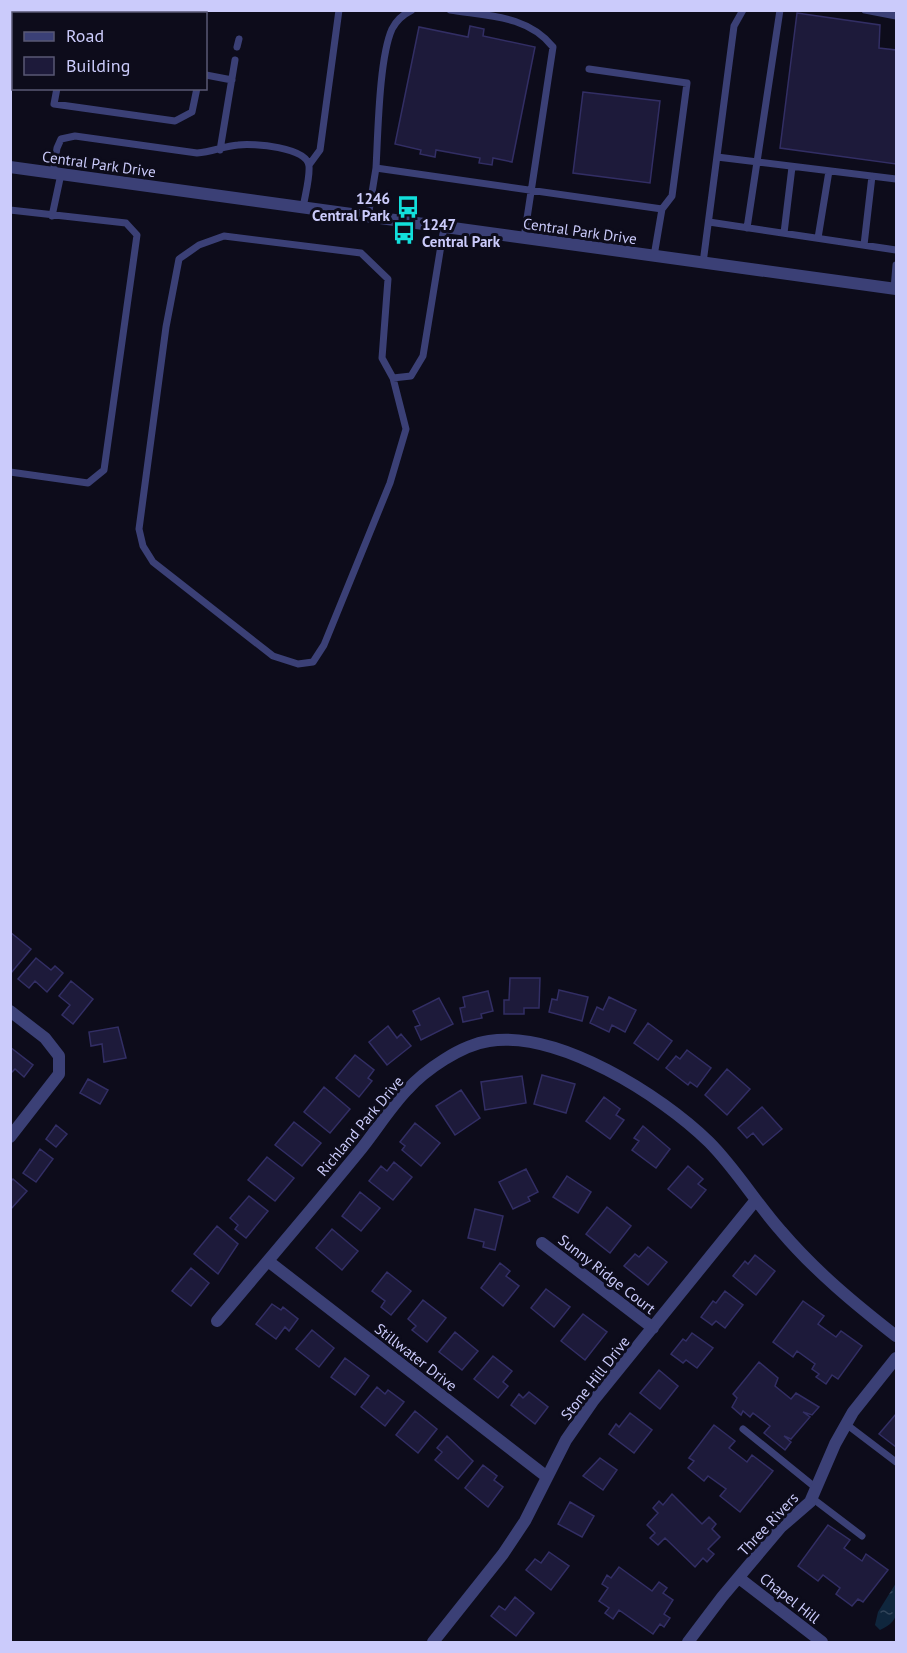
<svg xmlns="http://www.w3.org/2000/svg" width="907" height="1653" viewBox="0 0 907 1653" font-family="'PT Sans',sans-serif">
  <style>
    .water { fill: url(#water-ripples) }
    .building { fill: #1d1a3a; stroke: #322e64; stroke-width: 1.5 }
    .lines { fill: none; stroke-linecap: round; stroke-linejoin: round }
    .service { stroke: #3b4076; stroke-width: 7 }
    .minor { stroke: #3b4076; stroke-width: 12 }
    .tertiary { stroke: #3b4076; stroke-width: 12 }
    .labels { text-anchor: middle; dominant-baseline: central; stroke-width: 6; stroke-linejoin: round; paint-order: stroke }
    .street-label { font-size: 15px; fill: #cbcbfb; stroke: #0d0c1b }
    .poi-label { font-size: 15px; font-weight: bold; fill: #cbcbfb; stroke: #0d0c1b; text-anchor: end }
  </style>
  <defs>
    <pattern id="water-ripples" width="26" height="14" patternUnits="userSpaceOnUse" patternTransform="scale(1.5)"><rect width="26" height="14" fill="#0f263d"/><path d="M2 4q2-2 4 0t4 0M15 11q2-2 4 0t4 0" fill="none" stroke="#31445a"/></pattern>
  </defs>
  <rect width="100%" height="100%" fill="#0d0c1b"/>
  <!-- water -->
  <path class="water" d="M896,1583c1,23 7,37 -16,47l-5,-5 3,-13z"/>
  <!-- building -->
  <path class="building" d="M797,13l83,12 -1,23 17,2v114l-116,-16z
    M470,26l14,3 -1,7 52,11 -23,115 -19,-4 -1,7 -13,-2 1,-5 -44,-8 -1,7 -15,-3 1,-4 -26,-6 24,-117 49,10z
    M583,92l77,9 -10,82 -77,-10z
    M10,932l21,17 -20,24h-1z
    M36,958l15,12 4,-4 8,7 -16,19 -12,-11 -6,7 -11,-9z
    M510,978h30l-1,30h-15v6h-20v-14h5z
    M71,981l22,18 -20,25 -11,-9 8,-10 -11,-9z
    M559,990l29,7 -6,24 -33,-9 3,-13 5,1z
    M488,991l5,20 -12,3 1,4 -19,4 -3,-14 5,-1 -2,-10z
    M609,997l27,13 -11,22 -13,-7 -3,7 -19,-9 7,-16 6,3z
    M439,998l14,26 -32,16 -6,-13 5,-2 -7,-14z
    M648,1023l24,18 -14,19 -24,-17z
    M388,1026l9,12 4,-4 10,12 -24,19 -18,-23z
    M118,1027l8,31 -22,4 -2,-18 -11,2 -2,-14z
    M10,1047l23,18 -9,12 -9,-8 -5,5z
    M687,1050l24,18 -14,19 -7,-5 -2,3 -22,-17 10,-12 4,3z
    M355,1055l19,15 -6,8 4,3 -13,16 -23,-19z
    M727,1069l23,20 -23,26 -22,-20z
    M542,1075l33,9 -9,29 -32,-9z
    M522,1076l4,27 -41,7 -4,-28z
    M88,1079l20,11 -8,14 -20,-11z
    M324,1087l26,22 -20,24 -26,-21z
    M461,1090l19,28 -25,17 -19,-29z
    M604,1097l16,12 -4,6 8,5 -14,19 -24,-18z
    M762,1107l20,22 -19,16 -10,-12 -6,5 -9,-10z
    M294,1122l27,21 -19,23 -27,-21z
    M415,1123l25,20 -19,23 -19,-16 3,-4 -5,-4z
    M56,1125l11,9 -11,13 -10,-8z
    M643,1126l27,23 -14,19 -24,-18 7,-9 -5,-3z
    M40,1149l13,10 -17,23 -13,-9z
    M267,1157l27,21 -19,23 -27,-21z
    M394,1162l18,15 -19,23 -24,-19 12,-15 6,5z
    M688,1166l15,13 -5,5 8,6 -15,18 -23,-19z
    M526,1169l12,23 -10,5 2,4 -17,8 -14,-27z
    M567,1176l24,16 -13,21 -25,-16z
    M13,1179l14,12 -17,19v-28z
    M360,1192l20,16 -19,23 -19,-15z
    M249,1196l19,15 -22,27 -11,-9 3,-4 -8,-7z
    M607,1207l24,19 -21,27 -24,-19z
    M475,1209l28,7 -8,34 -12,-3 1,-5 -16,-4z
    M217,1226l21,18 -20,30 -24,-20z
    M332,1229l26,22 -16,19 -26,-22z
    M648,1247l19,15 -19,23 -24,-19 11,-12 4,3z
    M755,1255l20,16 -19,24 -23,-19 12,-15 3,3z
    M500,1263l10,8 -4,5 13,10 -16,20 -22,-18z
    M191,1268l18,15 -18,23 -19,-15z
    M387,1272l24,19 -20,24 -10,-8 4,-6 -13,-10z
    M546,1289l24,18 -16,20 -23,-19z
    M725,1291l18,14 -18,23 -9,-7 -4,4 -11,-8 12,-16 3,2z
    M423,1300l23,18 -19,24 -15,-12 4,-4 -8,-7z
    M803,1301l21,15 -6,8 18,13 5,-6 21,15 -24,33 -6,-4 -6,9 -10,-7 3,-3 -7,-5 3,-5 -18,-13 -4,6 -20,-15z
    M272,1304l9,6 2,-3 15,12 -9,12 -4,-4 -9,12 -20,-15z
    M583,1314l24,18 -22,28 -24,-19z
    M312,1330l22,18 -15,19 -23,-18z
    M455,1332l23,19 -16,19 -23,-18z
    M692,1333l21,15 -16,20 -11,-8 -3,3 -12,-9 12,-15 3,2z
    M493,1356l19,15 -9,11 5,4 -10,12 -24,-19z
    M345,1358l24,18 -14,19 -24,-18z
    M759,1362l19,16 -3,8 16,13 5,-6 23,14 -7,8 -9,-3 7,5 -19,22 -7,-3 7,6 -6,8 -21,-17 6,-7 -17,-13 -3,4 -7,-6 -2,4 -9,-8 5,-9 -4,-4z
    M659,1370l19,16 -18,23 -20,-16z
    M377,1387l8,7 3,-4 16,12 -19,24 -24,-19z
    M529,1392l19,15 -13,17 -24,-19 8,-11 4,4z
    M415,1411l22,18 -19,24 -22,-18z
    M630,1413l22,17 -18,23 -25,-19 7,-10 3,3z
    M896,1414v33l-17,-13z
    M714,1425l21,16 -6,7 18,14 5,-7 21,16 -33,41 -20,-16 6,-7 -18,-13 -4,5 -16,-13 6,-7 -5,-3z
    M447,1436l26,25 -15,18 -23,-19 7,-8 -5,-4z
    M600,1458l17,12 -14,20 -20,-14z
    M483,1465l14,11 -3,4 9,7 -15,20 -23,-19z
    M672,1494l30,30 7,-7 7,7 -4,5 8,8 -12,12 6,5 -7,8 -4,-4 -8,9 -30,-29 -7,7 -8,-7 5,-5 -8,-8 11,-12 -5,-5 6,-7 4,4z
    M570,1502l24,14 -12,21 -24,-13z
    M828,1525l22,15 -6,8 18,13 4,-7 22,16 -25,32 -5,-3 -6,7 -16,-12 4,-6 -17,-13 -5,6 -20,-15z
    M549,1552l20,14 -18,24 -25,-20 9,-11 6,4z
    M619,1567l33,24 7,-9 8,6 -4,5 10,7 -9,14 6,4 -6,9 -4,-3 -7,10 -34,-24 -6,9 -8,-6 4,-5 -10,-7 9,-13 -6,-4 5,-9 4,3z
    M515,1597l19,16 -18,23 -25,-20 8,-10 6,4z"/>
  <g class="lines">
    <!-- service -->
    <path class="service" d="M450,10c37,6 78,5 103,37l-29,191
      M865,10l31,6
      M22,14l1,-4
      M69,14l1,-4
      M237,47l2,-8
      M589,69l98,14 -15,113 -10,13
      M206,75l26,5
      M10,85l4,-18
      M57,88l-3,16 121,17 17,-9 5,-24
      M220,150l15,-90
      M717,157l179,22
      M309,165l11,-15 19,-140
      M376,168c2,-34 3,-110 16,-139 4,-8 12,-15 20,-19
      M53,173l4,-25 4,-9 14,-3 122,17c15,-1 27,-7 41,-8 15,-2 69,2 71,21 1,12 -4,29 -6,42
      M10,210l116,13 11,12 -33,235 -16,13 -78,-11
      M52,216l9,-42
      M368,217l8,-49 286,41 -8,47
      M709,222l187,28
      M747,228l33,-218
      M784,233l8,-66
      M818,238l11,-67
      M864,245l8,-69
      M703,263l31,-237 9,-16
      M894,289l2,-24
      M393,378l13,51 -16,54 -66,162 -11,17 -15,2 -25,-8 -120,-94 -10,-16 -4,-17 27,-202 13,-68 20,-14 25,-9 137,17 27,26 -6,79 11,20 18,-2 12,-20 21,-129
      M846,1424l50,38
      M743,1429l73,59
      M812,1498l50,38"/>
    <!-- minor -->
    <path class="minor" d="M10,1011l35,27 14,18v18l-49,63
      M542,1243l111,85
      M268,1261l279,216
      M217,1321c48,-57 97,-114 145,-173 15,-19 28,-40 45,-58 18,-20 54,-45 82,-49 69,-11 172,54 220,101 27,27 47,61 72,89 34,40 74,73 115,105
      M739,1578l83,64
      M433,1642l70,-88 22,-33 41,-81 27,-39 162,-200
      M688,1642l34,-45 59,-70 29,-25 25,-58 18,-32 43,-54"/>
    <!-- tertiary -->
    <path class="tertiary" d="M10,167l886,122"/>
  </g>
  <!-- icons -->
  <defs>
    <g id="bus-bare" transform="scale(1.8)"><path d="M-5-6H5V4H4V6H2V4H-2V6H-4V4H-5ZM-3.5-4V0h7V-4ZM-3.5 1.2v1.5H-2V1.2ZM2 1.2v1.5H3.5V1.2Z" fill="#12dfdb" stroke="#0d0c1b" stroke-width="2.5" paint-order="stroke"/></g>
  </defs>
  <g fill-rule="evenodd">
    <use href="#bus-bare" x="408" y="207"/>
    <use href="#bus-bare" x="404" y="233"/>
  </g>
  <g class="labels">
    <!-- street labels -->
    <g class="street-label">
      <text transform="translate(99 164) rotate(8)">Central Park Drive</text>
      <text transform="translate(580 231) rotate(8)">Central Park Drive</text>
      <text transform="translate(360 1126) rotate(-50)">Richland Park Drive</text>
      <text transform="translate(607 1274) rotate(38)">Sunny Ridge Court</text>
      <text transform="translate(416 1357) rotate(38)">Stillwater Drive</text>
      <text transform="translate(595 1378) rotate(-52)">Stone Hill Drive</text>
      <text transform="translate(768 1524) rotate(-47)">Three Rivers</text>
      <text transform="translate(790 1598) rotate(38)">Chapel Hill</text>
    </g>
    <!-- poi labels -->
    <g class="poi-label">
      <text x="390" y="198">1246<tspan x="390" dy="17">Central Park</tspan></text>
      <text x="422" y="224" text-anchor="start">1247<tspan x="422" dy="17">Central Park</tspan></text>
    </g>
  </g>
  <!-- border -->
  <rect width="907" height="1653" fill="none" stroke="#cbcbfb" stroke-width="24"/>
  <!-- legend -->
  <rect x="12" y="12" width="195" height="78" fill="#0d0c1b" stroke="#595875" stroke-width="1.5"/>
  <rect x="24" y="32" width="30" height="9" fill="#3b4076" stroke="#595875" stroke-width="1.5"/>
  <text x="66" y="42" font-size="18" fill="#cbcbfb">Road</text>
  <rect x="24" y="57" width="30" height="18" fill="#1d1a3a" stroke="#595875" stroke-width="1.5"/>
  <text x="66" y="72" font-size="18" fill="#cbcbfb">Building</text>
</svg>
